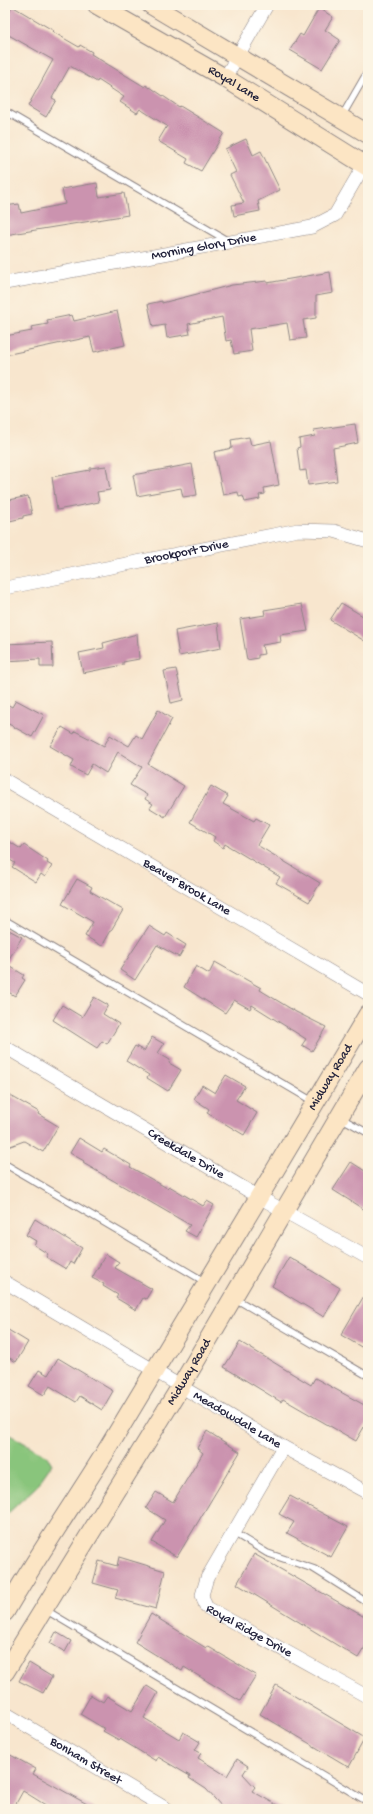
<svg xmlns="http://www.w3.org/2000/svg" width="373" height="1814" viewBox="0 0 373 1814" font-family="'Gochi Hand',sans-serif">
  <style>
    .green { fill: #89c57b; stroke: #56745b }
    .building { fill: #cb93af }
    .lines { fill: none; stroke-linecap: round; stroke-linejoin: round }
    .service-casing { stroke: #8d8484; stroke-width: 8 }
    .minor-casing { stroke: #8d8484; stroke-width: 14 }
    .secondary-casing { stroke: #8d8484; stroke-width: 20 }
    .service { stroke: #fff; stroke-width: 6 }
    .minor { stroke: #fff; stroke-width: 13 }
    .secondary { stroke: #fce5c4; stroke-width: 18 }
    .labels { text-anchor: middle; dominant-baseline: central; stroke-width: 3.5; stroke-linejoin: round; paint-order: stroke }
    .street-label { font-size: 13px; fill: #22223b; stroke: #fcf5e5 }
  </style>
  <rect width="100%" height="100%" fill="#fcf5e5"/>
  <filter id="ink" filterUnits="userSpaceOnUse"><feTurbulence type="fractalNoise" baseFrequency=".025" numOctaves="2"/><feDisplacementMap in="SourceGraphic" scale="8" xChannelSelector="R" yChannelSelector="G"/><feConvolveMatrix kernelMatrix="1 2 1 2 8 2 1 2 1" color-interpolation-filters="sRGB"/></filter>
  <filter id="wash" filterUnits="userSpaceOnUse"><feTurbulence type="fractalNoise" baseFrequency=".012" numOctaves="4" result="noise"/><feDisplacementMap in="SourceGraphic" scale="16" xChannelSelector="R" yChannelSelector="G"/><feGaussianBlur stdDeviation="0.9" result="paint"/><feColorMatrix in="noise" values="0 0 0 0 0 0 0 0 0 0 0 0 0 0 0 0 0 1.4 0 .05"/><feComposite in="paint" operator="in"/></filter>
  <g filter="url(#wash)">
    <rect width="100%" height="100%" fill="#f8e6ce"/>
    <!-- green -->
    <path class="green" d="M5,1432l42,24 5,8 -16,23 -31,29z"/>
    <g id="blocks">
      <!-- building -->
      <path class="building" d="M12,6l42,25 -1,1 26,15 1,-2 12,7 -1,2 16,10 38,23 1,-2 4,3v-1l29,20 1,-1 44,27 -23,38 -15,-8 2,-4 -30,-18 9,-15 -27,-17 -3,4 -17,-11 4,-5 -26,-17 -1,2 -27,-16 -18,32 4,2 -10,17 -18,-11 25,-46 -48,-27v-13z
        M319,8l14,9 -8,13 15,10 -18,29 -32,-19 10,-16 3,2z
        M246,139l7,16 8,-4 19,39 -22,11 2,10 -26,5 -2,-11 12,-2 -14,-28 6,-3 -11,-23z
        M97,183l2,14 25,-4 4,22 -123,20v-29l14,-2 2,9 44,-9 -3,-15z
        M330,272l3,21 -17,3v22l-13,2 3,18 -16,2 -3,-17 -38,6 3,22 -18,3 -3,-14 -5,1 -4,-24 -34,7 2,10 -23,4 -2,-13 -12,2 -5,-23 14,-3v2l70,-18 35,-4v2z
        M117,311l8,34 -31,7 -4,-15 -85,18v-19l27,-5 -1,-4 17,-3 -1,-4 25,-5 2,6z
        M355,424l3,19 -25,5 4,33 -29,4 -2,-15 -6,1 -3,-23 3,-1 -1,-8 16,-3 -1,-6z
        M249,437l2,8 20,-4 8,44 -15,3 1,6 -6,1 1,4 -15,3 -2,-6 -4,1 -1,-5 -15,3 -9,-43 18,-4 -1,-8z
        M192,464l5,31 -14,2 -2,-9 -44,8 -4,-21z
        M106,466l4,24 -13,2 2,10 -42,8 -5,-33 38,-7v-2z
        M28,496l4,18 -9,2v2l-18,4v-21z
        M341,603l27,16v24l-38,-23z
        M302,604l6,27 -28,4 1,7 -19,3 2,9 -6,1v3l-11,2 -7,-41 25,-4 -1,-5z
        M218,623l3,25 -42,8 -4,-25z
        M137,634l2,25 -16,3v3l-40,8 -4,-20 25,-5 -1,-5z
        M52,642l1,25h-13v-8l-35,2v-17z
        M176,669l7,31 -12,3 -7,-32z
        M16,700l28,15 -12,22 -27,-15v-19l7,4z
        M158,710l14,9 -24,45 36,22 -19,31 -15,-9 3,-4 -8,-5 2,-4 -17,-10 12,-18 -24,-15 -12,21 -14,-9 -6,11 -15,-8 3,-7 -24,-14 12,-19 12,7 1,-3 29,15 6,-11 19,11 7,-11 6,4z
        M211,786l17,10 -5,8 31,17 2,-3 13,7 -12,20 63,38 -11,19 -33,-19 4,-6 -55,-33 -2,4 -10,-7 2,-4 -25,-15z
        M5,839l16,10 3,-4 24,16 -1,2 5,3 -7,11 -4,-3 -5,8 -24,-15 3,-4 -10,-6z
        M77,879l15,8 -2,4 33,19 -21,36 -17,-10 8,-14 -31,-18z
        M149,926l16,10 2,-3 19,12 -7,12 -22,-12 -22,35 -15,-10z
        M5,928l17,9 -16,27 18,11 -2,3 3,2 -10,16 -10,-6z
        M215,962l46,26 -1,2 36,22 30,15 -14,24 -10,-6 4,-6 -54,-34 -2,4 -16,-9 -9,13 -41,-26 12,-21 13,8z
        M94,997l14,8 -5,9 16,10 -12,20 -5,-3 -5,7 -44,-28 9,-15 20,12z
        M152,1037l12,7 -6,9 12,7 -1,3 12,7 -13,21 -21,-13 2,-3 -23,-14 9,-15 9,5z
        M226,1075l19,11 -9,14 21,13 -13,22 -37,-22 2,-4 -15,-10 8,-14 13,8z
        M9,1095l30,17 -1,2 20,12 -15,26 -19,-11 -19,7v-46z
        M79,1138l23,14 2,-3 27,16 -1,2 37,21 2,-2 34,20 4,-5 7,4 -18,32 -11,-6 5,-6 -107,-62 1,-2 -14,-8z
        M351,1162l17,11v39l-35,-22z
        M35,1219l47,29 -9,16 -3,-2 -4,7 -20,-12 2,-3 -14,-9 2,-4 -10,-6z
        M106,1254l13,8 -4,6 37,21 -6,10 -3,-1 -7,12 -20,-12 2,-3 -15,-9 1,-2 -12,-6z
        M289,1257l51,31 -16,29 -52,-31z
        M368,1289v50l-5,9 -22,-13z
        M5,1328l23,14 -12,20 -11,-7z
        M240,1342l71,43 4,-7 53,29v13l-12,21 -73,-42 -2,3 -57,-35z
        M58,1358l55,33 -11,19 -22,-14 -4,6 -26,-16 -6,9 -15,-9 10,-16 9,5z
        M207,1431l33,21 -63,105 -25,-15 13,-22 -19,-12 10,-16 17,10 30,-49 -6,-5z
        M290,1496l58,31 -17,30 -44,-24 7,-11 -15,-8z
        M254,1554l114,65v23l-10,16 -121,-74z
        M119,1557l46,14 -9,38 -41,-11 3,-8 -25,-7 6,-22 18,5z
        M151,1614l55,34 1,-2 49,29 -16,26 -56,-34 -2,4 -47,-29z
        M56,1632l15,9 -6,11 -15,-9z
        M29,1663l23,14 -9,16 -24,-12z
        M276,1685l89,53 -16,29 -89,-53z
        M147,1686l11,7 -14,25 35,21 4,-7 17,10 -5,8 6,3 -3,5 29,18 10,-17 11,7 -5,8 12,13 -3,4 32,18h-60l-18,-20 -17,-11 1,-2 -32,-19 -2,4 -36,-22 -1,1 -16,-9 2,-2 -25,-15 11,-19 12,7 4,-6 25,15z
        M5,1752l31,17 -3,5 63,35h-44l-29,-18 -10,18h-8z"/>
    </g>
  </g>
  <g filter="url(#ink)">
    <use href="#blocks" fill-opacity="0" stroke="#8d8484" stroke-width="1"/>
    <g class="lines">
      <!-- service casing -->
      <g class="service-casing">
        <path id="service" d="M5,111l223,130
          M342,116l26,-45
          M5,920l309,182
          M341,1118l27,15
          M5,1164l202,119
          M234,1298l134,78
          M234,1533l33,20 47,16 54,34
          M44,1609l324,193"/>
      </g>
      <!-- minor casing -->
      <g class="minor-casing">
        <g id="minor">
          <path d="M225,78l42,-73"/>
          <path id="s1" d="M5,283l307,-56 23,-12 33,-57"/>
          <path id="s2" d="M5,588l293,-58 36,1 34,10"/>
          <path id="s3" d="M5,780l363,214"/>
          <path id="s4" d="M5,1047l254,150 109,61"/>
          <path id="s5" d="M5,1282l278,165 85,46"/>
          <path id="s6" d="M283,1447l-76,131 -5,17 4,12 162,90"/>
          <path id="s7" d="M5,1713l162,96"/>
        </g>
      </g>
      <!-- secondary casing -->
      <g class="secondary-casing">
        <g id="secondary">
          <path id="s8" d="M97,5l128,73 143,89"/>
          <path d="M151,5l217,129"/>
          <path id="s9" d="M5,1612c32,-56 69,-109 103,-164 87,-144 174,-289 260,-434"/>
          <path id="s10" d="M5,1672l176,-286 187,-318"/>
        </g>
      </g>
      <!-- service -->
      <use href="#service" class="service"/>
      <!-- minor -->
      <use href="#minor" class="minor"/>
      <!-- secondary -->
      <use href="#secondary" class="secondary"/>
    </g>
  </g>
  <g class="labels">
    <!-- street labels -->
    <g class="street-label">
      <text stroke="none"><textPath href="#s8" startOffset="158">Royal Lane</textPath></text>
      <text stroke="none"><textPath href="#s1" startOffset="202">Morning Glory Drive</textPath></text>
      <text stroke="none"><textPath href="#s2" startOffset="185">Brookport Drive</textPath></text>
      <text stroke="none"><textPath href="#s3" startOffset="211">Beaver Brook Lane</textPath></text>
      <text stroke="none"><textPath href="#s9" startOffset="626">Midway Road</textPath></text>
      <text stroke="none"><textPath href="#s4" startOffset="210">Creekdale Drive</textPath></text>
      <text stroke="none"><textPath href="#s10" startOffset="352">Midway Road</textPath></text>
      <text stroke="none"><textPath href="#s5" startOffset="270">Meadowdale Lane</textPath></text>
      <text stroke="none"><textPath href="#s6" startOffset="231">Royal Ridge Drive</textPath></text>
      <text stroke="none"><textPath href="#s7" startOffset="94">Bonham Street</textPath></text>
    </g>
  </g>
  <!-- margin -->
  <rect width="373" height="1814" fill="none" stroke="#fcf5e5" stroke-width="20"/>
</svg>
